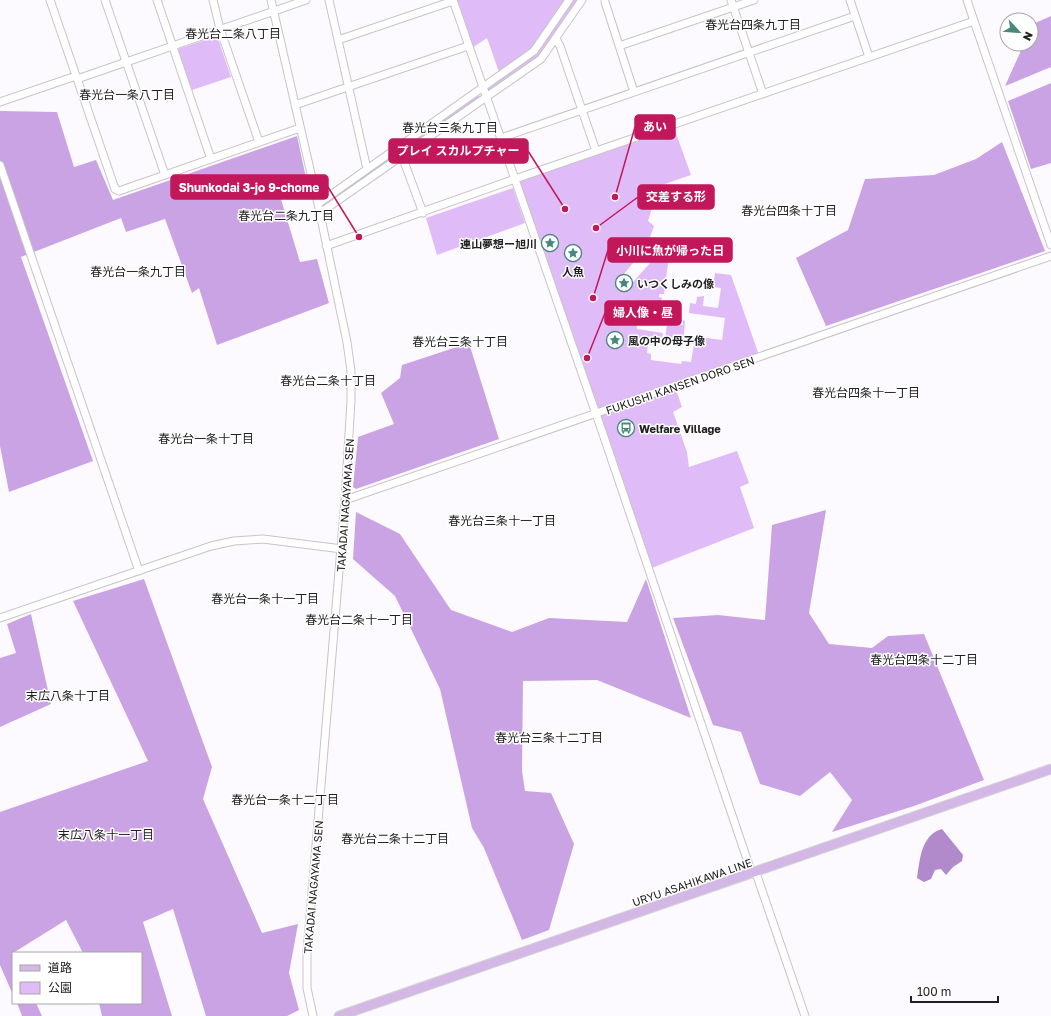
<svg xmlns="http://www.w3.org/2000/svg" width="1051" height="1016" viewBox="0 0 1051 1016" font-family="'Golos Text','Noto Sans JP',sans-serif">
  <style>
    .green { fill: #dfbbf7 }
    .forest { fill: #caa3e4 }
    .water { fill: #b08aca }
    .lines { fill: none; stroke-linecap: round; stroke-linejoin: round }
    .minor-casing { stroke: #c7c4c9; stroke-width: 9 }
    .major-casing { stroke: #d7d7d7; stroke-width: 11 }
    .minor { stroke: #fff; stroke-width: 7 }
    .major { stroke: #d3b7e4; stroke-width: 9 }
    .labels { text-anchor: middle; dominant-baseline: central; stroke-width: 3; stroke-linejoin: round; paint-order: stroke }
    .poi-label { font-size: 11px; font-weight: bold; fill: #212022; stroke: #fff; text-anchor: start }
    .street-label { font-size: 11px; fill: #212022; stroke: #fff }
    .neighbourhood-label { font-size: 12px; fill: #212022; stroke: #fff }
    .leader { fill: none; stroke: #c2185b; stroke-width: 1.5 }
    .callout-dot { fill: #c2185b; stroke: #fff; stroke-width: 1.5 }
    .callout { fill: #c2185b; stroke: #c2185b; stroke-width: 1.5 }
    .callout-label { font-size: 12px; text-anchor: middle; font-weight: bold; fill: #fff }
  </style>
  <rect width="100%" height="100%" fill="#fdfaff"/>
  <!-- green -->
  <path class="green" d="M453,0h116l-35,51 -34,24 -13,-37 -18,12z
    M573,0h8l-41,57 -52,36 -1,-6 49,-35z
    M217,36l14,41 -39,13 -14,-41z
    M476,95l5,2 -158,113 -1,-6z
    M673,125l18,50 -32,11 -11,35 6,5 -7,20 -23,28 9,8 26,-29 10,3 -5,38h-5v3l3,1 -2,10 -20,-2v-5l-10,-1 -3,21 10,1v7l26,4 -1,6 -8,-1 -1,7h-5l-1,8 4,1v6l30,4 1,-3 9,1 3,-18 -29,-4 2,-17 16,2v-5l2,1 -1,14 38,5 3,-22 -36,-5 1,-10 6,1 1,-7 7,-1 -1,10 15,2 3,-20 -8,-1 2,-14 16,2 29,83 -85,29 7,20 -9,5 14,40 2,15 48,-16 12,32 -9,4 14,41 -105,41 -134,-390z
    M513,188l12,35 -88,32 -11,-37z"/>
  <!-- forest -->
  <path class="forest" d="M1051,16v51l-46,19 19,-42h7v-15l2,-5z
    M1051,83v80l-20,6 -23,-68z
    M0,111l57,1 17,55 22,-7 17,40 184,-64 11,51 -28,9 20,66 17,-3 12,44 -112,42 -18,-57 -7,5 -27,-74 -39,13 -5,-14 -100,39 72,204 -84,31 -9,-46z
    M1002,142l43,109 -219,75 -30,-68 52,-28 17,-51 69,-4 42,-16z
    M469,343l30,96 -143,50 -3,-2 5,-50 36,-13 -13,-31 19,-15 2,-13z
    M826,510l-17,103 20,31 43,4 16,-12 36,-2 60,146 -70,26 -82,26 20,-32 -22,-28 -30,24 -40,-12 -19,-52 -28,-7 -40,-107 45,-3 47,5 7,-95z
    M356,512l44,22 51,76 61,22 37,-14 78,4 19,-43 45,139 -94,-38 -74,1 -1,90 3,20 26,2 23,51 -25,86 -27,10 -38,-92 -12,-20 -32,-139 -45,-93 -42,-37z
    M144,579l68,188 -9,32 59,134 36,-9 -9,49 10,37 -12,6h-81l-33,-107 -30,13 29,94h-70l-3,-13h42v-50h-58l-17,-33 -53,33v42l-13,-30v-153l148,-51 -75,-160z
    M31,614l20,90 -51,23v-69l16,-5 -9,-29z
    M17,1003h19l6,13h-20z"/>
  <!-- water -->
  <path class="water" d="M942,829l21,26 -1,6 -9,6 -7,8 -5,-6 -6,1 -4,9 -7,3 -7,-4c3,-19 4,-43 25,-49z"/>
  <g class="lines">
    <!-- minor casing -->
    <g class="minor-casing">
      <path id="minor" d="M50,0l65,189 4,2 181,-63
        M105,0l60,175
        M157,0l54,159
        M213,0l7,29 39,113
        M271,0l47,204 29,138 4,29v30l-6,99 -38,452v36l6,28
        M329,0l38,169
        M453,0l151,437 148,437
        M731,0l32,94
        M850,0l19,57
        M967,0l7,21
        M605,2l29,90
        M556,39l4,7 36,105
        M338,40l115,-39
        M619,46l135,-46
        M77,79l229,-79
        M0,102l76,-26
        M295,105l173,-59
        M501,138l354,-122
        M402,156l21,57
        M0,165l139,406
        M318,204l216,-153 35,-51
        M320,213l221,-154 41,-59
        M326,246l189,-67 459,-158 77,224
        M345,500l706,-244
        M0,618l211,-72 23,-5 29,-2 79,10
        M756,873l49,143"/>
    </g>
    <!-- major casing -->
    <g class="major-casing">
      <path id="major" d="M339,1016l712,-247"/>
    </g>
    <!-- minor -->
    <use href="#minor" class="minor"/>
    <!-- major -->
    <use href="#major" class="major"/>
  </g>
  <!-- icons -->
  <defs>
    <g id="sight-ring" transform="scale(0.9)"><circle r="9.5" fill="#fff" stroke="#46897c" stroke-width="1.5"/><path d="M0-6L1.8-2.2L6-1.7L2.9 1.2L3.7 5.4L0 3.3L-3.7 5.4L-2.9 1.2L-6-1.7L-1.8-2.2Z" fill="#46897c"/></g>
    <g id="bus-ring" transform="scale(0.9)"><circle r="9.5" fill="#fff" stroke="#46897c" stroke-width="1.5"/><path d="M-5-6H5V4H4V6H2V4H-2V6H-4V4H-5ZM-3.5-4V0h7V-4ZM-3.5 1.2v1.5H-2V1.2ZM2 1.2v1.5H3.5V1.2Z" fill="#46897c"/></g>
  </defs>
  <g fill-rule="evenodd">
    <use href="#sight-ring" x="550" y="243"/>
    <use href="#sight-ring" x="573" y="253"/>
    <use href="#sight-ring" x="624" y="283"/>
    <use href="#sight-ring" x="615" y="340"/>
    <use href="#bus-ring" x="626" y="428"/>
  </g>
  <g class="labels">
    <!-- poi labels -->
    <g class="poi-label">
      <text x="537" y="243" text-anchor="end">連山夢想ー旭川</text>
      <text x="573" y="271" text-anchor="middle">人魚</text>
      <text x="637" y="283">いつくしみの像</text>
      <text x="628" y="340">風の中の母子像</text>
      <text x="639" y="428">Welfare Village</text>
    </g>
    <!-- street labels -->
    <g class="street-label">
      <text transform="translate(680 385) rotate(-19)">FUKUSHI KANSEN DORO SEN</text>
      <text transform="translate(345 505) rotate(-86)">TAKADAI NAGAYAMA SEN</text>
      <text transform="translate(692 882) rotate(-19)">URYU ASAHIKAWA LINE</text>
      <text transform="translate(313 887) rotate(-85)">TAKADAI NAGAYAMA SEN</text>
    </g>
    <!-- neighbourhood labels -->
    <g class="neighbourhood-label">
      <text x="753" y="24">春光台四条九丁目</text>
      <text x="233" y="33">春光台二条八丁目</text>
      <text x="127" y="94">春光台一条八丁目</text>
      <text x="450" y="127">春光台三条九丁目</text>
      <text x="789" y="210">春光台四条十丁目</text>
      <text x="286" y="215">春光台二条九丁目</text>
      <text x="138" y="271">春光台一条九丁目</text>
      <text x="460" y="341">春光台三条十丁目</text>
      <text x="328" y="380">春光台二条十丁目</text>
      <text x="866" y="392">春光台四条十一丁目</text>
      <text x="206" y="438">春光台一条十丁目</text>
      <text x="502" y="520">春光台三条十一丁目</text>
      <text x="265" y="598">春光台一条十一丁目</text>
      <text x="359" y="619">春光台二条十一丁目</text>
      <text x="924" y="659">春光台四条十二丁目</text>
      <text x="68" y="695">末広八条十丁目</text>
      <text x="549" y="737">春光台三条十二丁目</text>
      <text x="285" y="799">春光台一条十二丁目</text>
      <text x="106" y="834">末広八条十一丁目</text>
      <text x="395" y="838">春光台二条十二丁目</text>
    </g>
  </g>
  <!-- callouts -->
  <path class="leader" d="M615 197L635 127M565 209L528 151M359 237L328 187M596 228L638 197M593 298L608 250M587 358L605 313"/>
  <g class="callout-dot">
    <circle cx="615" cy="197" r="4"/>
    <circle cx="565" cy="209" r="4"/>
    <circle cx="359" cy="237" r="4"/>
    <circle cx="596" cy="228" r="4"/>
    <circle cx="593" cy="298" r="4"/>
    <circle cx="587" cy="358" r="4"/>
  </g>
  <g class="callout">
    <rect x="635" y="115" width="40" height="24" rx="4"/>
    <rect x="389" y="139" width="139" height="24" rx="4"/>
    <rect x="171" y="175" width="157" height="24" rx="4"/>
    <rect x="638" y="185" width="76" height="24" rx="4"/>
    <rect x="608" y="238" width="124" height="24" rx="4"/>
    <rect x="605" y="301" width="76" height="24" rx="4"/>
  </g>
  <g class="callout-label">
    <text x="655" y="131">あい</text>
    <text x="458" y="155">プレイ スカルプチャー</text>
    <text x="249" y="192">Shunkodai 3-jo 9-chome</text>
    <text x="676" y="201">交差する形</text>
    <text x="670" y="255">小川に魚が帰った日</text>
    <text x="643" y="317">婦人像・昼</text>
  </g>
  <!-- legend -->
  <rect x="12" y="952" width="130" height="52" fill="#ffffff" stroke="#a6a6a7"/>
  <rect x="20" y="965" width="20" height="6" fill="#d3b7e4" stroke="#a6a6a7"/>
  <text x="48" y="972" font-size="12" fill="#212022">道路</text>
  <rect x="20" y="982" width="20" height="12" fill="#dfbbf7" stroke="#a6a6a7"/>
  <text x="48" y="992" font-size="12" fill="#212022">公園</text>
  <!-- north arrow -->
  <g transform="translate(1019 32) rotate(116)"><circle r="19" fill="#ffffff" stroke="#a6a6a7"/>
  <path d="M0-3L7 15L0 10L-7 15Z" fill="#46897c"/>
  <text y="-6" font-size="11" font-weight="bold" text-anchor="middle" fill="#212022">N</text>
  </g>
  <!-- scale -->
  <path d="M911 996v6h87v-6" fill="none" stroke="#212022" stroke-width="2"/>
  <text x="917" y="996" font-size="12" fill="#212022" stroke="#ffffff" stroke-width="3" paint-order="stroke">100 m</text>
</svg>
